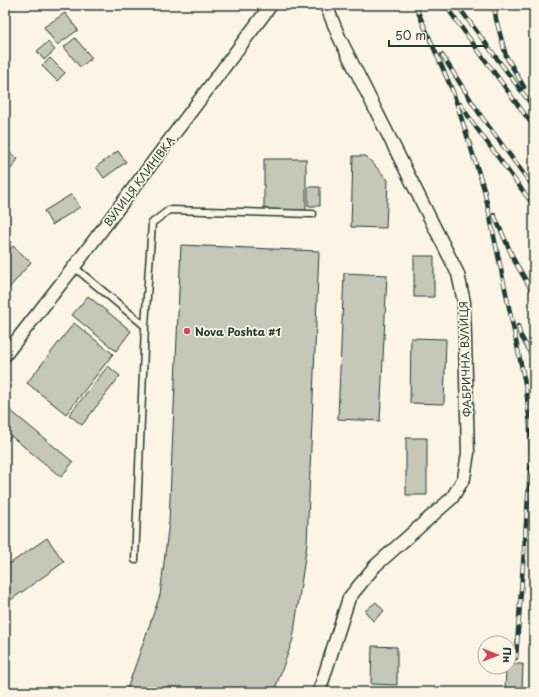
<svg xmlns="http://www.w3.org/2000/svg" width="539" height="697" viewBox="0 0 539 697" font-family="'Playpen Sans',sans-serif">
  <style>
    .building { fill: #c5c7b9; stroke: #1f3d34 }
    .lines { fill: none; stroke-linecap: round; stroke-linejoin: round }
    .service-casing { stroke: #1f3d34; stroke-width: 9 }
    .minor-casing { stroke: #1f3d34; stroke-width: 15 }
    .service { stroke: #fcf5e5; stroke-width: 6 }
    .minor { stroke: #fcf5e5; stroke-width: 12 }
    .rail-casing { stroke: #1f3d34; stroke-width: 4.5 }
    .rail { stroke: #fcf5e5; stroke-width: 3; stroke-dasharray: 9; stroke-linecap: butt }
    .poi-dot { fill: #d1495b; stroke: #fcf5e5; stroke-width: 1.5 }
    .labels { text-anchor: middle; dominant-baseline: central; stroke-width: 3.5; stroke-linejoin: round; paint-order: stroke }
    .street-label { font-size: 11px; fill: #1f3d34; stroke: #fcf5e5 }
    .poi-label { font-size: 11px; font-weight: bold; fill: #1f3d34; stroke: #fcf5e5; text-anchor: start }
  </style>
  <rect width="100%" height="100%" fill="#fcf5e5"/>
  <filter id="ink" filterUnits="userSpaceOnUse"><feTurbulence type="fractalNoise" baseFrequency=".025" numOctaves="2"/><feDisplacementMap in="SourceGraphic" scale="8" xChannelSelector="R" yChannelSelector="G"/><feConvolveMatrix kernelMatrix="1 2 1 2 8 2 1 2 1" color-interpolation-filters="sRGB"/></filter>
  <g filter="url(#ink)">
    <!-- building -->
    <path class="building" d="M65,13l13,17 -21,15 -13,-18z
      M75,38l17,20 -12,9 -16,-20z
      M48,42l7,8 -11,10 -7,-9z
      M50,58l15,15 -8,8 -15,-15z
      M5,149l13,10 -13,18z
      M118,151l8,11 -22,16 -8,-11z
      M353,156h13l22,24 -2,48 -35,-1z
      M264,159h42v51h-42z
      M308,187h12v19h-12z
      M72,194l8,13 -28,18 -8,-14z
      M181,245l138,6 -12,293 -14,95 -19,53h-148l34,-97 9,-73z
      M13,246l18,16 -26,31v-38z
      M414,256h20v41h-20z
      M344,273l43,2 -7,146 -42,-2z
      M88,296l43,35 -15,20 -44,-36z
      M74,323l39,31 -47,60 -39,-31z
      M411,338l35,1 -2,65 -34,-1z
      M108,366l12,10 -38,49 -13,-10z
      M5,406l68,56 -12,15 -50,-41 -6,8z
      M406,438h21v57h-21z
      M47,538l17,24 -59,42v-37z
      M376,602l8,9 -11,10 -8,-10z
      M372,646l25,1v38l-26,-1z
      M509,664h14l-1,28h-17l1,-25h3z"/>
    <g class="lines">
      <!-- service casing -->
      <g class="service-casing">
        <path id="service" d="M74,267l71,59
          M135,560l10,-234 7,-103 17,-13 144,4"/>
      </g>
      <!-- minor casing -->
      <g class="minor-casing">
        <path id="minor" d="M5,355l69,-88 197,-262
          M319,692l30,-94 26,-32 77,-68 12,-20 4,-25 -4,-151 -6,-28 -119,-237 -13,-32"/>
      </g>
      <!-- service -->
      <use href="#service" class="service"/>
      <!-- minor -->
      <use href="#minor" class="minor"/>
      <!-- rail casing -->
      <g class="rail-casing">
        <path id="rail" d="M415,5l38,87 31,97 42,199 4,38 1,31 -15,201
          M445,5l89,122
          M457,5l77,103
          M494,5l2,14 10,37 18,31
          M442,55l39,61 53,72
          M460,104l15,22 59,80
          M494,215l21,47 19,32
          M518,326l2,8 14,26"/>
      </g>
      <!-- rail -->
      <use href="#rail" class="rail"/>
    </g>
  </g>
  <!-- markers -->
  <circle class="poi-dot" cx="187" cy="331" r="4"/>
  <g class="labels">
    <!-- street labels -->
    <g class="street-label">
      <text transform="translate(139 181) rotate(-53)">ВУЛИЦЯ КЛИНІВКА</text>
      <text transform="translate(465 359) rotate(-92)">ФАБРИЧНА ВУЛИЦЯ</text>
    </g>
    <!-- poi labels -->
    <g class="poi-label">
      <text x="195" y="331">Nova Poshta #1</text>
    </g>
  </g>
  <!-- margin -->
  <rect width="539" height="697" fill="none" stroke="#fcf5e5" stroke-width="20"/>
  <rect x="10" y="10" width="519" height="677" fill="none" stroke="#1f3d34" stroke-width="1.5" filter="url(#ink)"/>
  <!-- north arrow -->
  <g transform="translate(497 655) rotate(90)"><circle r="19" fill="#fcf5e5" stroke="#a4ab9e"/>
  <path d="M0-3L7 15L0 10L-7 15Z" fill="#d1495b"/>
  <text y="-6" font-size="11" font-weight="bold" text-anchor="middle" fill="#1f3d34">Пн</text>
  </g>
  <!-- scale -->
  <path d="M389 40v6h96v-6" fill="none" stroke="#1f3d34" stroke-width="2"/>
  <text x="395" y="40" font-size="12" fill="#1f3d34" stroke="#fcf5e5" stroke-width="3" paint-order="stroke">50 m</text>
</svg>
